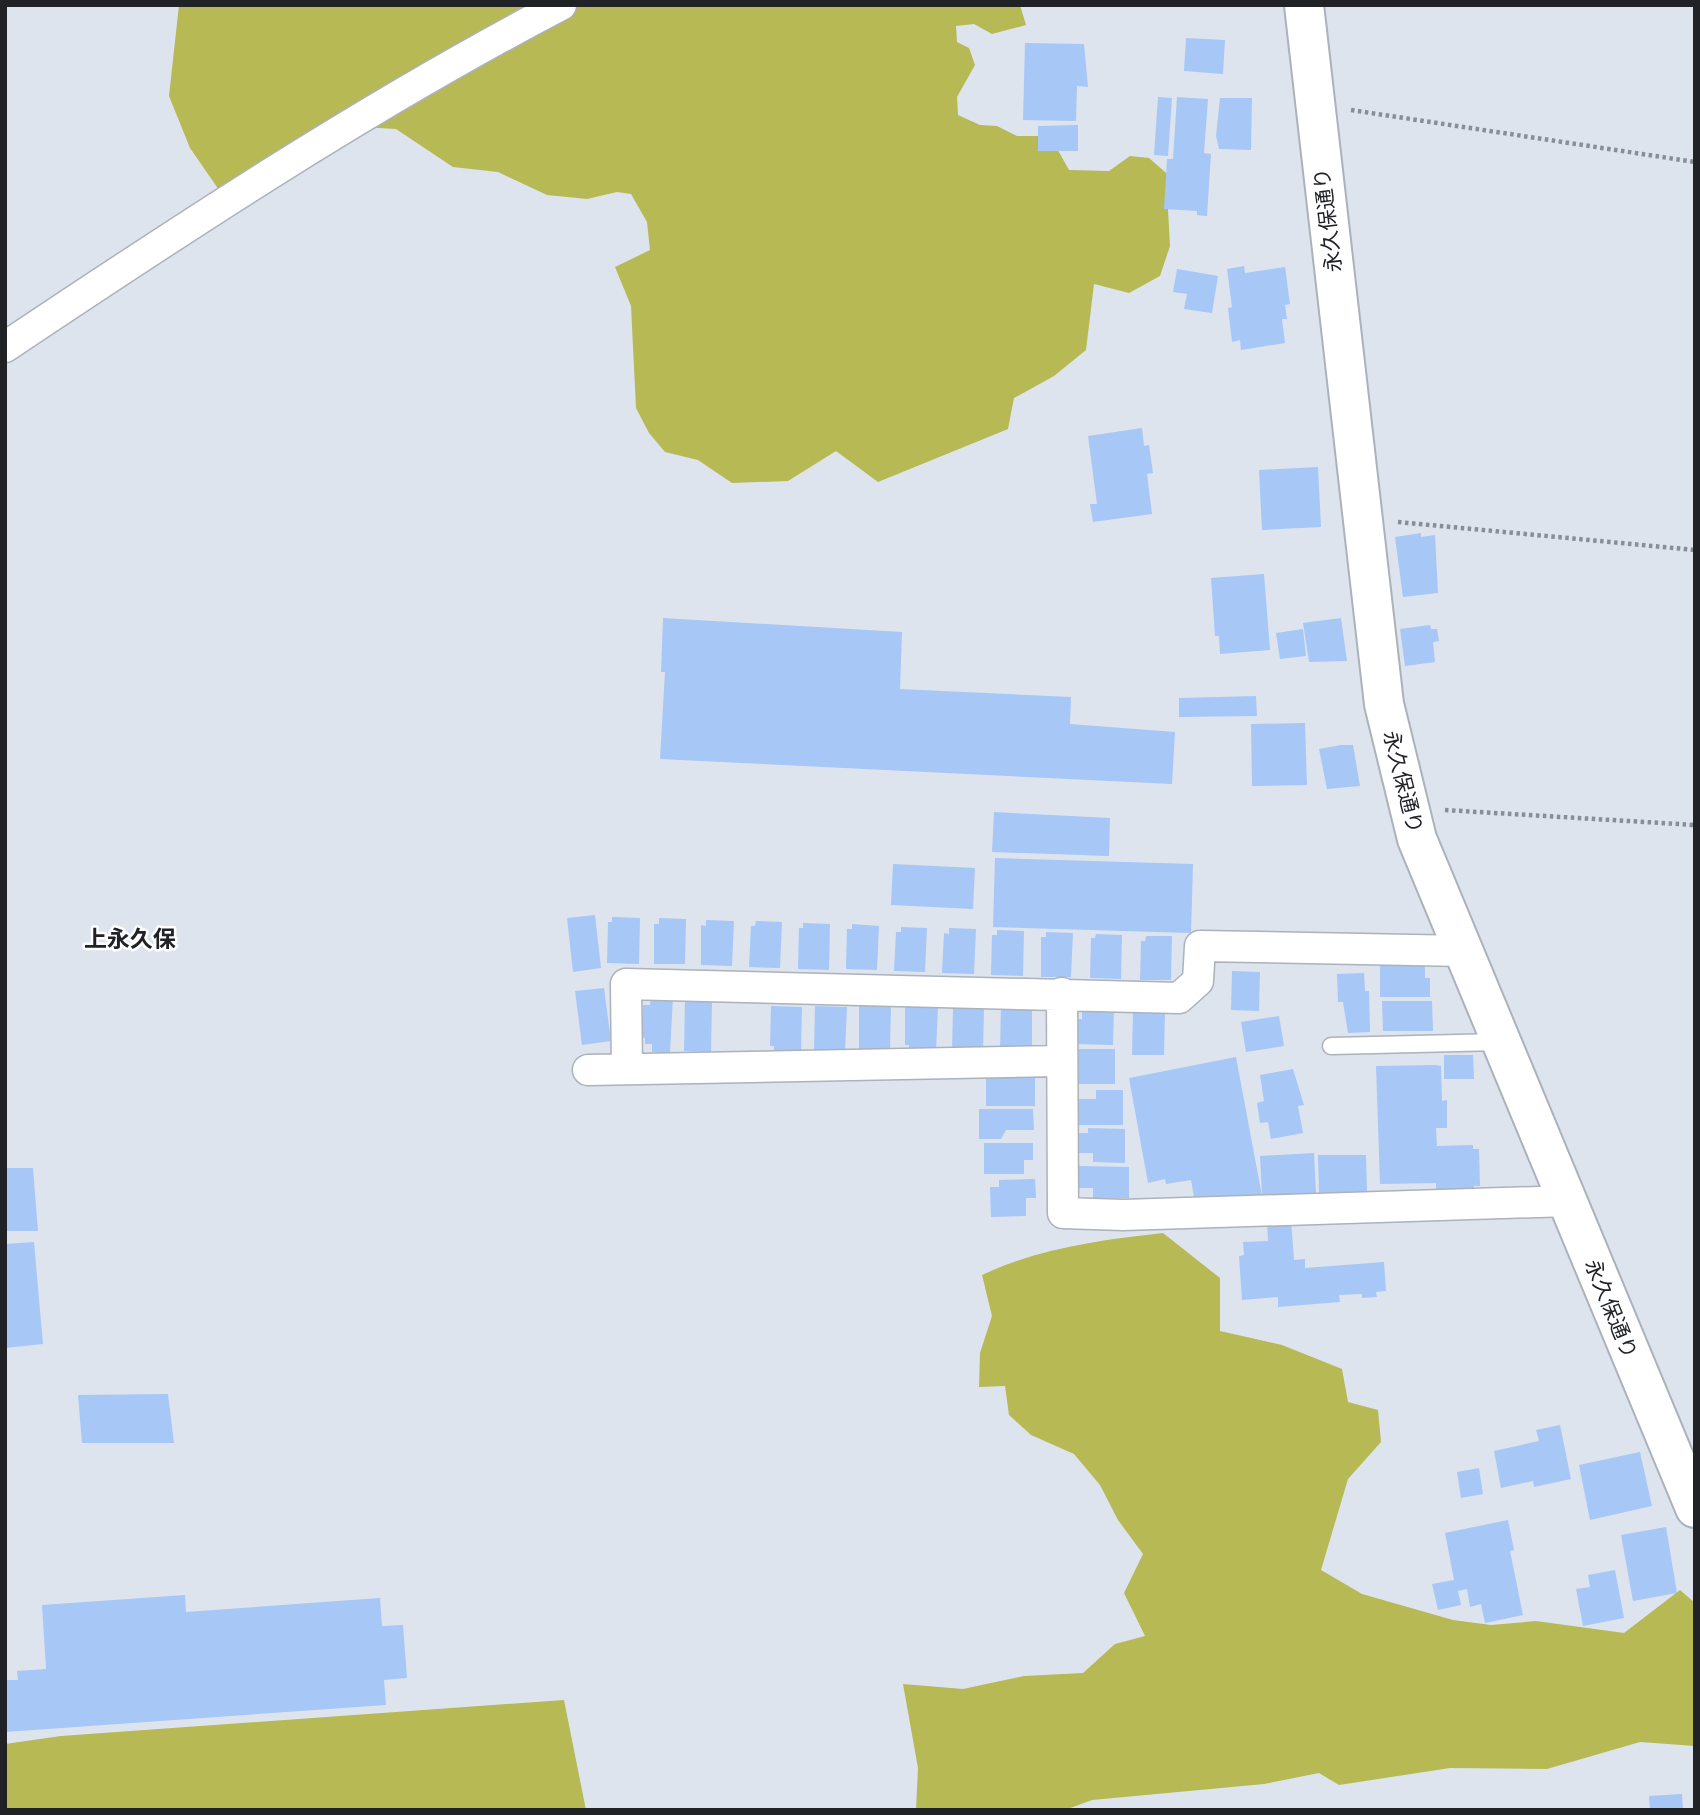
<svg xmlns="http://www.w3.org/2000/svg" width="1700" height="1815" viewBox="0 0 1700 1815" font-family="'Roboto Condensed','Noto Sans JP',sans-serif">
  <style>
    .green { fill: #b6b954 }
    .building { fill: #a7c7f6 }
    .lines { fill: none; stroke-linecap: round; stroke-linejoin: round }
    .service-casing { stroke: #abb2bb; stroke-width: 19 }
    .minor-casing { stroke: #abb2bb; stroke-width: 33 }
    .tertiary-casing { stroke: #abb2bb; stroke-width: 42 }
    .path { stroke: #898d95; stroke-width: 4.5; stroke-dasharray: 3.5 3.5; stroke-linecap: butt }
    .service { stroke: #fff; stroke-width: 16 }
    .minor { stroke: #fff; stroke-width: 30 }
    .tertiary { stroke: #fff; stroke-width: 38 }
    .labels { text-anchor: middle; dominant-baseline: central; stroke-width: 5; stroke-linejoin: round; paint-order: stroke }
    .street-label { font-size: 21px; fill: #202226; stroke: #fff }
    .neighbourhood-label { font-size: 23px; font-weight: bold; fill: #202226; stroke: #fff }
  </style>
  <rect width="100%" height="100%" fill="#dde4ee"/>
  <!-- green -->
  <path class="green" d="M179,5h841l6,20 -34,9 -18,-10 -18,2 1,16 12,6 6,17 -18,32 1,18 22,10 17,1 20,10h24l13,7 15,27 40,1 21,-15 19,2 23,20 -4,32 2,36 -10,30 -31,17 -35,-9 -8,66 -32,26 -40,22 -6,31 -130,53 -42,-31 -48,30 -56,2 -34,-23 -33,-8 -16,-19 -13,-25 -5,-102 -16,-39 35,-17 -3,-28 -16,-28 -14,-2 -30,7 -40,-4 -49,-23 -45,-5 -57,-38 -68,-4 -109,65 -29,-42 -21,-52z
    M1163,1233l57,45v53l62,14 60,24 6,33 30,8 3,32 -33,37 -27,91 41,24 91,26 38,5 45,-4 88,12 56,-43 15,13v143l-55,-4 -93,27 -97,-1 -111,17 -20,-12 -55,11 -172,16 -27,10h-149l2,-42 -15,-84 60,5 61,-13 59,-3 32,-29 30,-8 -21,-43 19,-39 -25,-34 -18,-35 -26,-31 -43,-19 -22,-20 -4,-29 -26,1 1,-34 12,-37 -10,-41c58,-27 118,-35 181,-42z
    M564,1700l22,110h-581v-66l56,-8z"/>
  <!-- building -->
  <path class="building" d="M1186,38l39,2 -2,34 -39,-3z
    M1025,43l59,1 4,43 -11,-1 -1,35 -53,-1z
    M1158,97l14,1 -4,58 -14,-1z
    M1177,97l31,2 -4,54 7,1 -4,62 -10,-1v-4l-33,-2 3,-50h6z
    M1220,98h32l-1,52 -32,-1 -3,-13z
    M1078,125v26h-40v-25z
    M1244,266l1,7 40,-6 5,37 -5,1 2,14h-5l3,24 -44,7 -1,-10 -8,2 -4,-34 4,-1 -5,-38z
    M1177,269l41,7 -6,37 -28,-4 3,-15 -14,-2z
    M1142,428l2,18 5,-1 4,28 -6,1 5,40 -59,8 -3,-18h7l-9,-68z
    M1318,467l3,60 -59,3 -3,-60z
    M1421,533v4l14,-2 3,58 -35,4 -8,-60z
    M1264,574l6,76 -50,4 -1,-18h-4l-4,-58z
    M663,618l239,14 -2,57 171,8 -1,27 105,8 -3,52 -512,-25 5,-87h-4z
    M1341,618l6,43 -38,1 -6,-39z
    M1430,625l1,4h6l2,12 -6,1 2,20 -30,4 -5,-37z
    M1303,629l3,27 -26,3 -4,-26z
    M1256,696l1,20 -78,1v-19z
    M1305,723l2,62 -55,1 -1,-62z
    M1341,745h12l7,41 -33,3 -8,-40z
    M994,812l116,6 -1,38 -117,-4z
    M995,858l198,6 -2,69 -198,-6z
    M893,864l82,4 -2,41 -82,-4z
    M595,915l6,53 -28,4 -6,-54z
    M612,917l28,1 -1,46 -32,-1 1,-41h4z
    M659,918l27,1 -1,45h-31v-40h5z
    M706,920l28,1 -2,45 -31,-1v-40l5,1z
    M756,921l26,1 -2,46 -31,-1 2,-41h4z
    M803,923l27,1 -1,46 -31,-1 1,-41h4z
    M852,924l27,2 -2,44 -31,-1 1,-40h5z
    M901,927l26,1 -2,44 -31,-1 2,-39h5z
    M949,928l27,1 -2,45 -32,-1 2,-40 5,1z
    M997,930l27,1 -1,45 -32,-1 1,-40h5z
    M1046,932l27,1 -2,44h-30v-40h5z
    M1096,934l26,1 -1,44 -31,-1 1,-40h4z
    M1146,936h26l-1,44h-31l1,-39h4z
    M1380,966h45v12h5v19h-50z
    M1232,971l28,1 -1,39 -28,-1z
    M1364,973l1,18h4l1,41 -22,1 -5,-31h-5l-1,-28z
    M604,988l7,53 -29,4 -7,-54z
    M651,995l22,1 -3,57 -18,-1v-8h-7v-6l-3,-1 1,-32h7z
    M685,1000l27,1 -1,51 -27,-1z
    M1382,1001h50l1,30h-50z
    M771,1006l31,1 -1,45h-27v-6h-4z
    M815,1006l32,1 -2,45 -31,-1z
    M859,1006h32l-1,44h-31z
    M905,1006h33l-2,46h-27v-7h-4z
    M1001,1006l31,1v45l-32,-1z
    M1082,1006l32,1 -1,38 -40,-1v-25h9z
    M953,1007l31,1 -1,44 -31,-1z
    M1133,1010h32l-1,45h-32z
    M1279,1016l5,30 -38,6 -5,-30z
    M1075,1049h40v35h-40z
    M1444,1055h29l1,24h-30z
    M1236,1057l26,139 -68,1 -3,-17 -25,4 -1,-5 -17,4 -19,-105z
    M1435,1065l6,1 1,35 5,-1v28h-11l1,18 36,-1v4h6l1,37h-6v4l-38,1v-8l-56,1 -4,-118z
    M1293,1069l11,36 -6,1 5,27 -32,6 -3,-17 -8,1 -3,-20 7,-2 -4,-26z
    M986,1074h49v32h-49z
    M1096,1090h27v35h-46v-26h19z
    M979,1109h54l1,21h-28l-5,9h-22z
    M1088,1128l37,1v34l-32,-1v-9h-16v-20h11z
    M984,1143h49v17h-9v14h-40z
    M1314,1153l2,41 -54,2 -2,-40z
    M1318,1155h48l1,37 -48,1z
    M1079,1166l50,1v31h-36v-10h-14z
    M5,1168h28l5,63h-33z
    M1035,1179l1,19h-10v18l-35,1 -1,-30h9v-7z
    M1291,1220l3,40 11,-1v9l79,-6 2,29 -10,1 1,5 -15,1v-4l-23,1 1,7 -62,5v-10l-36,3 -3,-44 5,-1 -1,-13 25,-1 -1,-19z
    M34,1242l9,102 -38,4v-104z
    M168,1394l6,49h-92l-4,-48z
    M1560,1425l11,54 -37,8 -1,-6 -32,7 -7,-37 45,-10 -3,-11z
    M1640,1452l12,54 -62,14 -11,-55z
    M1479,1468l4,26 -22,4 -4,-26z
    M1508,1520l6,30 -4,1 13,64 -38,8 -4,-19 -11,3 -3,-18 -9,2 3,14 -23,5 -6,-26 22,-4 -9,-47z
    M1666,1527l11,66 -44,8 -12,-66z
    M1615,1570l9,48 -41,8 -7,-37 14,-2 -2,-12z
    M185,1595l1,17 194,-14 2,28 21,-1 4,53 -23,2 2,25 -381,27v-52h13l-1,-9 29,-2 -4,-64z
    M1682,1794l1,16h-33l-1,-14z"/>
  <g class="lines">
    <!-- service casing -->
    <g class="service-casing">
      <path id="service" d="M1331,1046l169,-4"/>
    </g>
    <!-- minor casing -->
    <g class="minor-casing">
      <path id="minor" d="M5,347c181,-121 363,-241 556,-342
        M1062,993l1,220 60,2 446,-14
        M627,1069l-1,-85 553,14 19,-17 2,-35 264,5
        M588,1070l473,-9"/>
    </g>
    <!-- tertiary casing -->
    <g class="tertiary-casing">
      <path id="tertiary" d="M1304,5l80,699 33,135 278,669"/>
    </g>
    <!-- path -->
    <path class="path" d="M1351,110l344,52
      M1398,522l297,28
      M1445,810l250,15"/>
    <!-- service -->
    <use href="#service" class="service"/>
    <!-- minor -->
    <use href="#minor" class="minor"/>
    <!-- tertiary -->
    <use href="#tertiary" class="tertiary"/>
  </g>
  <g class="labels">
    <!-- street labels -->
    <g class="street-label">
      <text transform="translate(1328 220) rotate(-97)">永久保通り</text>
      <text transform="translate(1403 782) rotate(76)">永久保通り</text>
      <text transform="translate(1611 1309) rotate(68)">永久保通り</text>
    </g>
    <!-- neighbourhood labels -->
    <g class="neighbourhood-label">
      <text x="130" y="939">上永久保</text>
    </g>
  </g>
  <!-- border -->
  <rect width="1700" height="1815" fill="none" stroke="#202226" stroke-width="14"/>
</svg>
